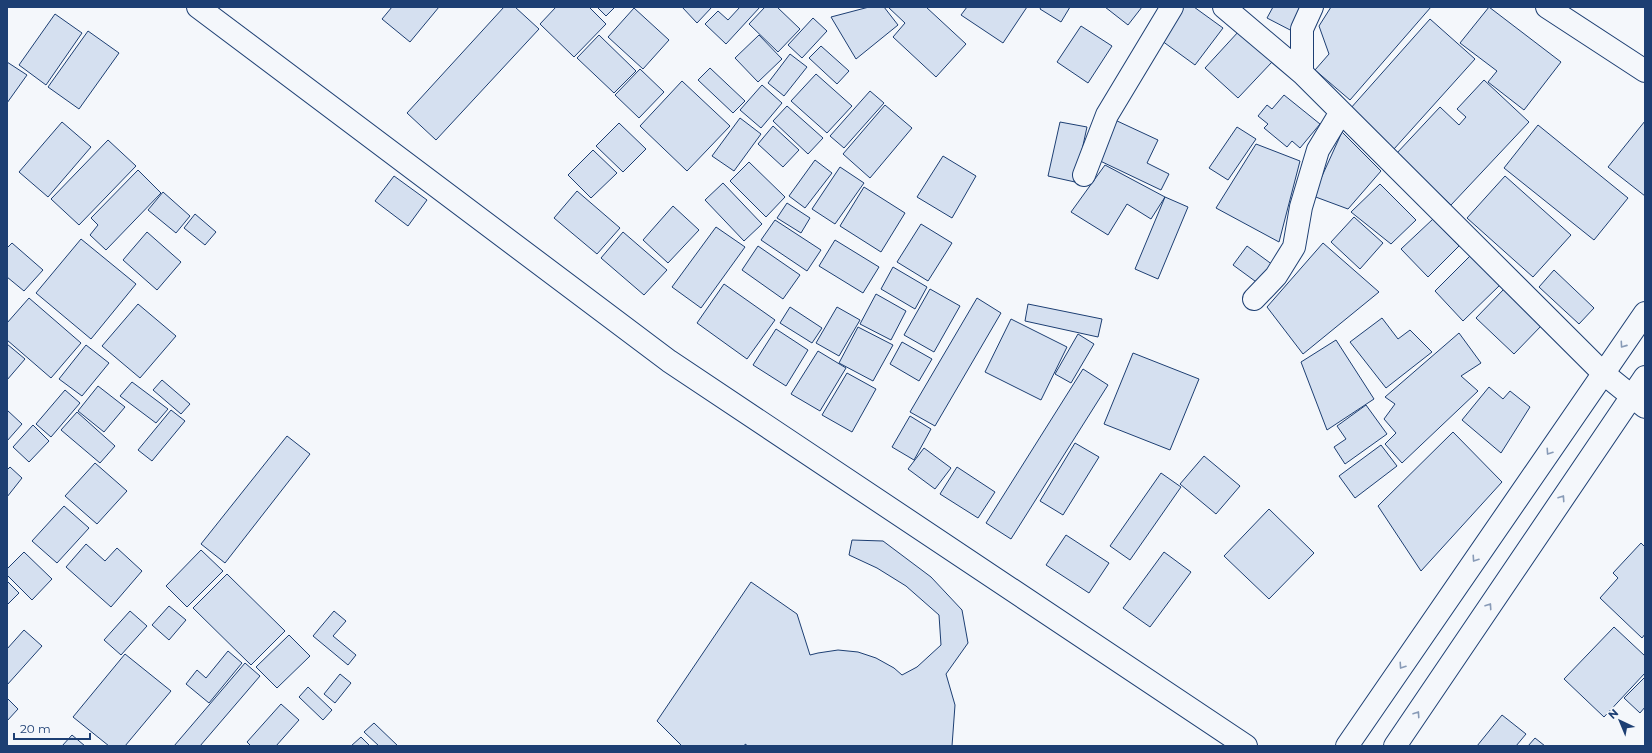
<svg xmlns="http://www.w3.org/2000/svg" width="1652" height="753" viewBox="0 0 1652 753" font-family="Montserrat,sans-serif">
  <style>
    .building { fill: #d5e0f0; stroke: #1d3f73 }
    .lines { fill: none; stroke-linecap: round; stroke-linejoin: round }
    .street-casing { stroke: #1d3f73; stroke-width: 24 }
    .highway-casing { stroke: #1d3f73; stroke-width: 24 }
    .street { stroke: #f4f7fb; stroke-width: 22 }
    .highway { stroke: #f4f7fb; stroke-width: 22 }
    .oneway { stroke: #889bb7 }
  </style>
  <rect width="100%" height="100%" fill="#f4f7fb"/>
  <!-- building -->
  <path class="building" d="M392,7h47l-29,35 -28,-23z
    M504,7h11l24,22 -103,111 -29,-27z
    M556,7h33l17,17 -32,33 -34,-33z
    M597,7h18l-9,9z
    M682,7h30l-15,16z
    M740,7h20l-34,37 -21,-20 13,-13 10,9z
    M765,7h12l23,22 -22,23 -29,-28z
    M869,7h15l14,18 -42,34 -25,-42z
    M888,7h38l40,37 -30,33 -43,-40 12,-14z
    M967,7h60l-24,36 -42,-28z
    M1041,7h29l-9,15 -21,-13z
    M1105,7h37l-14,18z
    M1180,7h14l29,21 -28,37 -37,-27z
    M1273,7h35l-14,25 -27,-14z
    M1331,7h100l-81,93 -35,-30 14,-16 -10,-28z
    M1489,7l72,55 -37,48 -36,-28 9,-11 -37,-28z
    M634,8l35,32 -26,29 -35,-32z
    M55,14l27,19 -36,52 -27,-20z
    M813,18l14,13 -25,27 -14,-13z
    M1430,19l45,40 -81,90 -44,-40z
    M1081,26l31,20 -24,37 -31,-21z
    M88,31l31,22 -40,56 -31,-22z
    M1239,31l33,31 -34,36 -33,-30z
    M599,35l37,36 -22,22 -37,-35z
    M759,35l23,24 -24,23 -23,-24z
    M821,46l28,25 -12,13 -28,-26z
    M790,54l17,13 -23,29 -16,-13z
    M7,62l20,13 -20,28z
    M710,68l35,33 -12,12 -35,-33z
    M640,69l24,23 -25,26 -24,-23z
    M816,74l36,32 -25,27 -36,-32z
    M1484,80l45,42 -78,83 -55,-51 44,-47 19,18 7,-8 -9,-8z
    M682,81l48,45 -43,45 -47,-45z
    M762,85l20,18 -21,25 -21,-18z
    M870,91l14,12 -40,45 -14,-12z
    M1284,95l36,29 -20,24 -8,-7 -5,6 -23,-19 4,-4 -10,-8 9,-11 5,4z
    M885,105l27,23 -42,50 -27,-24z
    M787,106l36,32 -15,16 -35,-33z
    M740,118l21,16 -27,37 -22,-15z
    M1115,120l43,20 -11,23 22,11 -8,16 -65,-31z
    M1645,121v75l-37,-29z
    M62,122l29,25 -43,50 -29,-25z
    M1060,122l27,5 -12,55 -27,-6z
    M619,123l27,26 -23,23 -27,-26z
    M1538,125l90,73 -34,42 -90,-72z
    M773,126l26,24 -16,17 -25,-23z
    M1237,127l19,12 -28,41 -19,-12z
    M1342,132l39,39 -33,38 -35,-13z
    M108,140l28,26 -57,59 -28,-26z
    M1256,144l44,17 -21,81 -63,-34z
    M593,150l24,23 -26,25 -23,-23z
    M943,156l33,20 -24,42 -35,-21z
    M815,160l17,13 -27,35 -16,-12z
    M749,162l36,35 -19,20 -36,-36z
    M1105,165l60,32 -14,22 -24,-15 -19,31 -37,-23z
    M840,167l24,16 -29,41 -23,-15z
    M138,170l23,23 -55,57 -16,-15 8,-10 -7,-7z
    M394,176l33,24 -19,26 -33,-25z
    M1505,176l66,59 -38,42 -66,-59z
    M723,183l39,41 -18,17 -39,-41z
    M1380,184l36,36 -25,24 -40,-32z
    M864,187l41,26 -24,39 -41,-26z
    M577,191l43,37 -23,26 -43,-36z
    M163,192l27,24 -14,17 -28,-23z
    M1165,197l23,10 -30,72 -23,-10z
    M787,203l23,15 -9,15 -24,-15z
    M673,206l26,24 -31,33 -25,-23z
    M195,214l21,18 -11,13 -21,-17z
    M1354,217l29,26 -23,26 -29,-27z
    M1433,219l26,27 -31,31 -27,-28z
    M775,220l46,30 -14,21 -46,-31z
    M921,224l31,19 -24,38 -31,-19z
    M716,227l29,20 -44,61 -29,-21z
    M147,232l34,30 -24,28 -34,-30z
    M623,232l44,38 -23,25 -43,-37z
    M81,239l55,45 -45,55 -55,-46z
    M835,240l44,27 -16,26 -44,-27z
    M12,243l31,27 -19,21 -17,-14v-29z
    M1323,243l56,49 -76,62 -36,-47z
    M758,246l42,29 -17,24 -41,-29z
    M1247,246l26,19 -14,19 -26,-19z
    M1471,255l29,30 -37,36 -28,-30z
    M893,267l34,20 -12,22 -34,-20z
    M1554,270l40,38 -15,16 -40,-37z
    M724,284l51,36 -28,39 -50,-36z
    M930,289l30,17 -26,46 -30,-17z
    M1504,289l38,36 -28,29 -38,-36z
    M876,294l30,17 -15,29 -31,-16z
    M29,298l52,45 -30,35 -44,-38v-17z
    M977,298l24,15 -66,113 -25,-14z
    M138,304l38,32 -36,42 -38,-32z
    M1028,304l74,15 -4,18 -73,-16z
    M790,307l32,21 -10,15 -32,-20z
    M837,307l23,13 -21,36 -23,-13z
    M1382,318l16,21 12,-9 22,22 -46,36 -36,-46z
    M1011,319l56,28 -26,53 -56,-28z
    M858,327l35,18 -20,36 -34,-18z
    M776,329l32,21 -22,36 -33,-21z
    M1459,333l22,30 -20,13 17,15 -76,72 -17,-19 11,-11 -12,-14 11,-15 -10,-7z
    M1078,334l16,10 -23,39 -16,-9z
    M1336,340l38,59 -47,31 -26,-68z
    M902,342l30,17 -13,22 -29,-17z
    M7,344l18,15 -18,21z
    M86,345l23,18 -27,33 -23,-17z
    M818,351l28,17 -26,43 -29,-17z
    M1133,353l66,26 -29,71 -66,-26z
    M1083,369l25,16 -97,154 -25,-16z
    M847,373l29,16 -24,43 -30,-17z
    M162,380l28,24 -9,10 -28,-24z
    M132,382l36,27 -12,14 -36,-27z
    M98,386l27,21 -21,25 -26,-21z
    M1489,387l14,12 7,-8 20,16 -29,46 -39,-33z
    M65,390l15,13 -29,34 -15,-13z
    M1366,405l21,29 -42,30 -11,-17 12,-8 -9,-13z
    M7,410l15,14 -15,17z
    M171,410l14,11 -33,40 -14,-11z
    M77,412l38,34 -15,17 -39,-33z
    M910,416l21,13 -17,31 -22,-13z
    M33,425l16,16 -20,21 -16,-15z
    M1453,432l49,50 -81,89 -43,-65z
    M287,436l23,18 -85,109 -24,-19z
    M1075,443l24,14 -36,58 -23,-14z
    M1381,445l16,21 -42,32 -16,-22z
    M924,448l27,20 -16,21 -27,-20z
    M1204,456l36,30 -24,28 -36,-30z
    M95,463l32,28 -30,33 -32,-28z
    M10,467l12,11 -15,19v-27z
    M957,467l38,25 -17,26 -38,-24z
    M1161,473l20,14 -51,73 -20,-14z
    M64,506l25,22 -32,35 -25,-22z
    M1269,509l45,44 -45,46 -45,-43z
    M1066,535l43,28 -20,30 -43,-28z
    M852,540l31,1 48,36 31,33 6,33 -22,31 9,31 -3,41h-206v-2l-3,2h-61l-25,-25 94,-139 46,32 13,41 8,-2 20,-3 20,2 18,6 18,10 8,7 15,-8 24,-22 -2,-30 -33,-29 -29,-18 -28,-13z
    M1641,543l4,4v87l-3,4 -42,-40 18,-20 -5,-5z
    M86,544l19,17 12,-13 25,23 -31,36 -45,-40z
    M201,550l22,21 -36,36 -21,-21z
    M24,552l28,27 -20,21 -25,-25v-6z
    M1164,552l27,20 -41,55 -27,-19z
    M227,574l58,57 -34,34 -58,-57z
    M7,581l12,12 -11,11h-1z
    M169,606l17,14 -17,20 -17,-15z
    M130,611l17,15 -26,29 -17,-15z
    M334,611l12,10 -13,15 23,19 -8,10 -35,-29z
    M1614,627l31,29v17l-41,44 -40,-38z
    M24,630l18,16 -35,39v-36z
    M289,635l21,21 -33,32 -21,-21z
    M228,651l14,12 -33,40 -23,-19 11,-14 9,8z
    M125,654l46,37 -46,55h-16l-36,-29z
    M245,663l15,13 -60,70h-26z
    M340,674l11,9 -16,20 -11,-9z
    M1645,677v30l-5,6 -16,-15z
    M308,687l24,23 -9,10 -24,-23z
    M7,698l11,11 -11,12z
    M281,704l18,16 -23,26h-25l-4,-4z
    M1502,715l24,19 -10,12h-39z
    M374,723l24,23h-19l-15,-14z
    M72,735l13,11h-23z
    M361,737l9,9h-19z
    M1535,738l10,8h-17z"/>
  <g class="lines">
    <!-- street casing -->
    <g class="street-casing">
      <path id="street" d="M198,7l471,354 577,385
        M1224,7l78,66 301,300 42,34
        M1547,7l98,64
        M1302,73v-44l10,-22
        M1084,175l23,-60 65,-108
        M1254,299l22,-23 18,-29 7,-40 17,-57 23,-38"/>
    </g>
    <!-- highway casing -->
    <g class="highway-casing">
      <path id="highway" d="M1347,746l298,-433
        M1395,746l250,-369"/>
    </g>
    <!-- street -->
    <use href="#street" class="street"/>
    <!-- highway -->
    <use href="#highway" class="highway"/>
  </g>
  <!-- one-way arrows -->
  <defs><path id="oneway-chevron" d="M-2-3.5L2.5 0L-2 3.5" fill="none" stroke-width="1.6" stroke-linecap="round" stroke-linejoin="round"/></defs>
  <g class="oneway">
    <use href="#oneway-chevron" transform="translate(1623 345) rotate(125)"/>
    <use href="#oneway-chevron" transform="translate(1549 452) rotate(124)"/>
    <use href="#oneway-chevron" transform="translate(1562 498) rotate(-56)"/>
    <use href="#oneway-chevron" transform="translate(1475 559) rotate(124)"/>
    <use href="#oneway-chevron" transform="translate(1489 606) rotate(-56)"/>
    <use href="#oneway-chevron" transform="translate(1402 666) rotate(124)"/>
    <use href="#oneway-chevron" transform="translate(1417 714) rotate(-56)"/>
  </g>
  <!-- border -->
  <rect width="1652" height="753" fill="none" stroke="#1d3f73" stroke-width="16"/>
  <!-- north arrow -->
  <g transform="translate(1620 721) rotate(316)" stroke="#f4f7fb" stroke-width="3" paint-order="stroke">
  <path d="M0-3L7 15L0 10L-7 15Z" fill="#1d3f73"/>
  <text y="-6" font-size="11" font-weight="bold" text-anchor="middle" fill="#1d3f73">N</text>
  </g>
  <!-- scale -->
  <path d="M14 733v6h76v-6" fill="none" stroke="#1d3f73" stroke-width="2"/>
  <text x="20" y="733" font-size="12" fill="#1d3f73" stroke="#f4f7fb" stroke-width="3" paint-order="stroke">20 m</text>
</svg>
